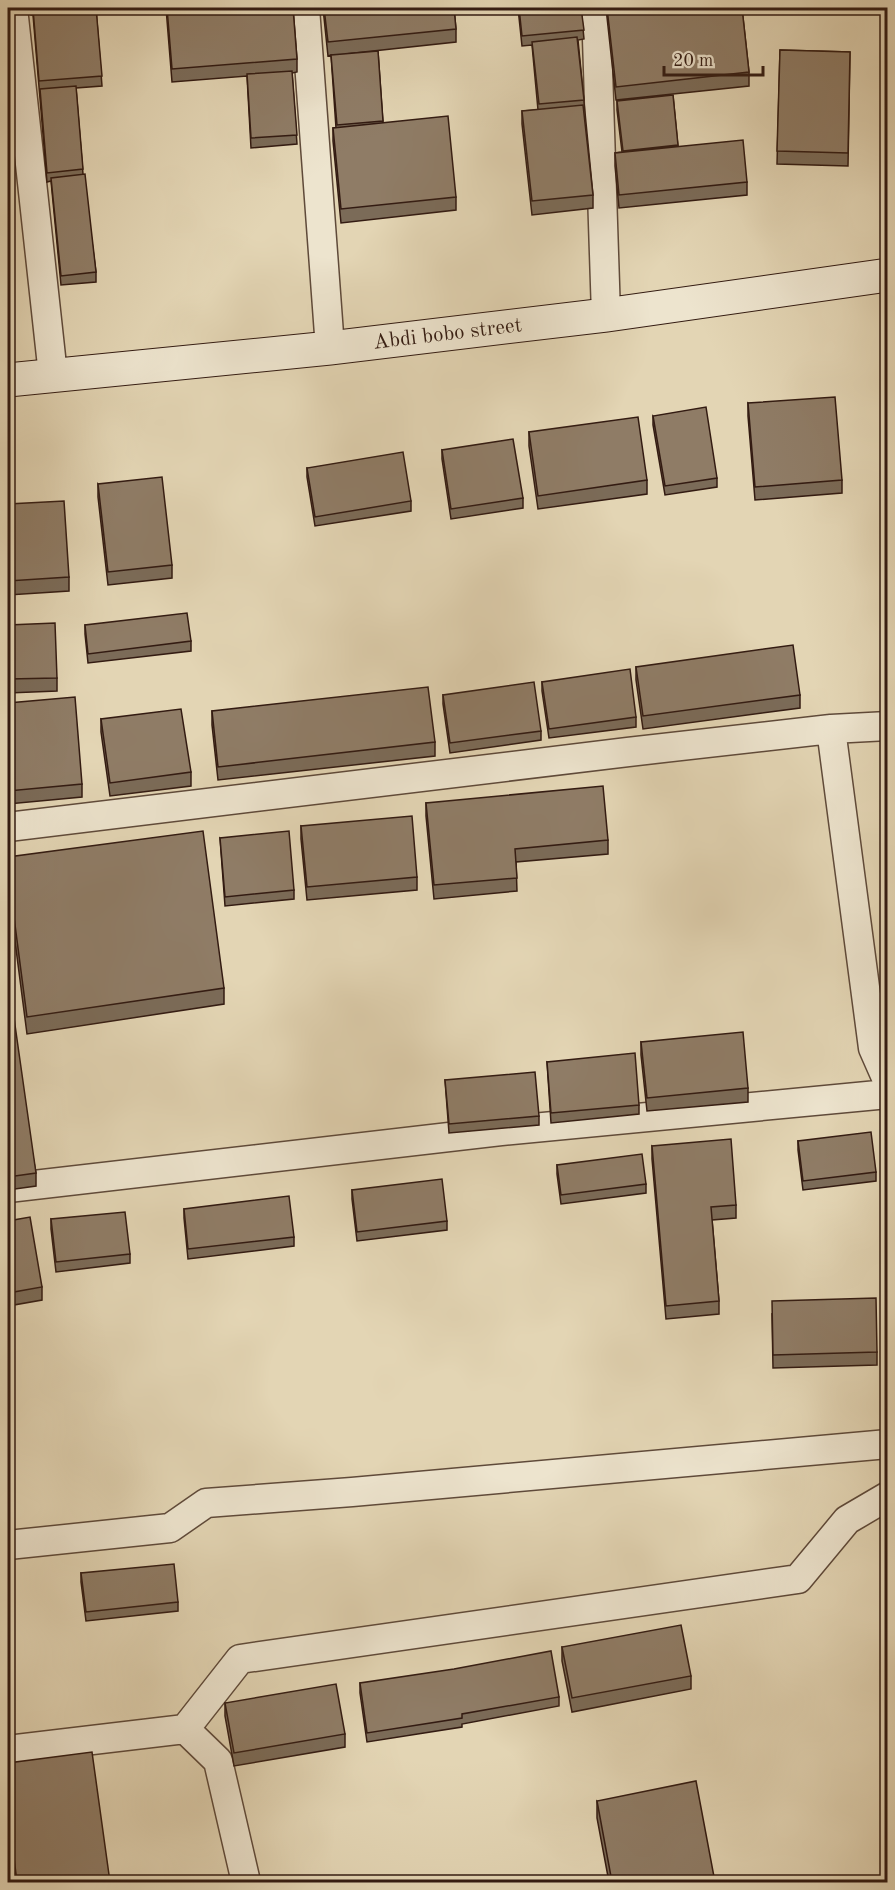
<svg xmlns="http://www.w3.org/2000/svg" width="895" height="1890" viewBox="0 0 895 1890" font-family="'Old Standard TT',serif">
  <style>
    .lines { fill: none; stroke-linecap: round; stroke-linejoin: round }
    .minor-casing { stroke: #5f4a3a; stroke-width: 31 }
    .secondary-casing { stroke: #331b12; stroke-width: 35 }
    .minor { stroke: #ede4ce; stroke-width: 28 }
    .secondary { stroke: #ede4ce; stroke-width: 33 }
    .wall { fill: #7b6b58; stroke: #331b12; stroke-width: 1.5 }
    .building { fill: #8f7c66; stroke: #331b12; stroke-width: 1.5 }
    .labels { text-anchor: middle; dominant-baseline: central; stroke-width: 6; stroke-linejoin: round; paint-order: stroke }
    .street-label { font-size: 21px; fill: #331b12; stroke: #ede4ce }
  </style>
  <rect width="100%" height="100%" fill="#e3d5b4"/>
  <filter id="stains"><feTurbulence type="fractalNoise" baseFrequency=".00333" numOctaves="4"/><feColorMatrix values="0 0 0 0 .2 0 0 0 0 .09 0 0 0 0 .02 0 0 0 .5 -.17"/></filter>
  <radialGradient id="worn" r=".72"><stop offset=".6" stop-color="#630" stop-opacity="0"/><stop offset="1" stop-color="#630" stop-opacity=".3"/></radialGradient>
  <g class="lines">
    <!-- minor casing -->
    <g class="minor-casing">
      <path id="minor" d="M13,8l40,367
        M305,8l25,340
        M596,8l10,307
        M831,729l42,319 15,34
        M8,827l620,-75 203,-23 57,-3
        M8,1188l493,-57 387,-37
        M8,1545l162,-17 36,-25 146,-11 536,-48
        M185,1729l33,32 28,121
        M8,1750l177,-21 55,-70 558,-80 49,-59 41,-24"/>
    </g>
    <!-- secondary casing -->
    <g class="secondary-casing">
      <g id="secondary">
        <path id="s1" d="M8,380l322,-32 276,-33 282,-40"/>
      </g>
    </g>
    <!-- minor -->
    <use href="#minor" class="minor"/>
    <!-- secondary -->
    <use href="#secondary" class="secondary"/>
  </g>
  <!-- wall -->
  <path class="wall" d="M30,8h66l6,78 -26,2 7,86 13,98v10l-35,3 -10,-104 -4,1 -14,-167h-2z
    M166,8h127l4,51v13l-5,1 5,71 -46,4 -4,-72 -75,6z
    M323,8h131l2,21v13l-111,12 33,-3 5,72 73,74v13l-115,13 -8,-82v-13h3l-5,-73 -3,1z
    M518,8h63l3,31 -6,1 15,155v13l-61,7 -10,-91v-13l16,-1 -6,-65 -10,1z
    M606,8h136l7,64v14l-133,14z
    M780,50l70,2 -2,114 -71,-2z
    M673,95l5,52 69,35v13l-128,13 -4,-42v-13l7,-1 -5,-42v-9z
    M748,403l94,77v13l-87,7 -7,-84z
    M653,416l64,62v9l-52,8 -12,-70z
    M529,432l118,48v14l-109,15 -9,-63z
    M442,450l81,48v10l-72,11 -9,-60z
    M307,468l104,33v10l-96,15 -8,-49z
    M98,484l74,81v13l-64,7 -10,-88z
    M8,504l61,73v14l-61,4z
    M8,625l49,53v13l-49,2z
    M85,625l106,16v10l-103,12 -3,-29z
    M636,667l164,28v13l-157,21 -7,-49z
    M542,682l94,35v10l-87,11 -7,-47z
    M443,695l98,36v9l-91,13 -7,-49z
    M8,703l74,81v13l-74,7z
    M212,711l223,31v14l-217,24 -6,-55z
    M101,719l90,53v14l-81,10 -9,-64z
    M426,803l182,37v14l-92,8 1,29 -83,8 -8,-83z
    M301,826l116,51v13l-110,10 -6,-61z
    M220,838l74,52v9l-69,7z
    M8,857l216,131v16l-197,30 -19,-147z
    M8,1019l28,154v13l-28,4z
    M641,1042l107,46v14l-101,9 -6,-56z
    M547,1062l92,43v9l-88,9z
    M445,1080l94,36v9l-90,8z
    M798,1141l78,31v9l-73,9 -5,-40z
    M652,1146l84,59v13l-24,2 7,81v13l-53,5 -14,-160z
    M557,1165l89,19v9l-85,11 -4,-30z
    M352,1190l95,31v9l-90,11 -5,-42z
    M184,1209l110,28v9l-106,13 -4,-41z
    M51,1219l79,35v9l-74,9 -5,-43z
    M8,1221l34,66v13l-34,6z
    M772,1314l105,38v13l-104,3z
    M81,1573l97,29v9l-92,10 -5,-39z
    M562,1647l129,29v13l-119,23 -10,-51z
    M360,1683l199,14v9l-97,18v3l-95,15 -7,-49z
    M225,1703l120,31v13l-111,19 -9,-50z
    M8,1763l102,119h-102z
    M597,1801l118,81h-106l-12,-64z"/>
  <!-- building -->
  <path class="building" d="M52,8h44l6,68 -63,5 -6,-72z
    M167,8h126l4,51 -125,10z
    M324,8h130l2,21 -128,13z
    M519,8h62l3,22 -62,6z
    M607,8h135l7,64 -133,15z
    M577,37l7,63 -45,4 -7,-62z
    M780,50l70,2 -2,101 -71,-2z
    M378,51l5,70 -46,4 -6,-70z
    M292,71l5,64 -46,3 -4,-64z
    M76,86l7,83 -36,4 -7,-84z
    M673,95l5,50 -55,6 -6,-50z
    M583,105l10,90 -61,6 -10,-90z
    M448,116l8,81 -115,12 -8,-81z
    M743,140l4,42 -128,13 -4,-42z
    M85,174l11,98 -35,4 -10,-98z
    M835,397l7,83 -87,7 -7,-84z
    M706,407l11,71 -52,8 -12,-70z
    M638,417l9,63 -109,16 -9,-64z
    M513,439l10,59 -72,11 -9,-59z
    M403,452l8,49 -96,16 -8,-49z
    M162,477l10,88 -64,7 -10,-88z
    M64,501l5,76 -61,4v-77z
    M187,613l4,28 -103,13 -3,-29z
    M55,623l2,55 -49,1v-54z
    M793,645l7,50 -157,21 -7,-49z
    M630,669l6,48 -87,12 -7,-47z
    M534,682l7,49 -91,12 -7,-48z
    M428,687l7,55 -217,25 -6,-56z
    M75,697l7,87 -74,7v-88z
    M181,709l10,63 -81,11 -9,-64z
    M603,786l5,54 -93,9 2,29 -83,7 -8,-82z
    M412,816l5,61 -110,10 -6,-61z
    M203,831l21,157 -197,29 -19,-146v-14z
    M289,831l5,59 -69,7 -5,-59z
    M14,1018l22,155 -28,4v-158z
    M743,1032l5,56 -101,10 -6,-56z
    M635,1053l4,52 -88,8 -4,-51z
    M535,1072l4,44 -90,8 -4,-44z
    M871,1132l5,40 -73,9 -5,-40z
    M731,1139l5,66 -25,2 8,94 -53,5 -14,-160z
    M642,1154l4,30 -85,11 -4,-30z
    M442,1179l5,42 -90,11 -5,-42z
    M289,1196l5,41 -106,12 -4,-40z
    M125,1212l5,42 -74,8 -5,-43z
    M30,1217l12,70 -34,6v-72z
    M876,1298l1,54 -104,3 -1,-54z
    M174,1564l4,38 -92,10 -5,-39z
    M681,1625l10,51 -119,22 -10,-51z
    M551,1651l8,46 -97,17v4l-95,15 -7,-50 94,-14z
    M336,1684l9,50 -111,19 -9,-50z
    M92,1752l18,130h-93l-9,-72v-47z
    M696,1781l19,101h-103l-15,-81z
    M8,1826l8,56h-8z"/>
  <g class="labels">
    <!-- street labels -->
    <g class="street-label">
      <text stroke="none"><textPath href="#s1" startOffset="442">Abdi bobo street</textPath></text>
    </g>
  </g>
  <!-- margin -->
  <rect width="895" height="1890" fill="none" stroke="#e3d5b4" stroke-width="30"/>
  <rect x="9" y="9" width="877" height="1872" fill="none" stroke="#331b12" stroke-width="3"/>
  <rect x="15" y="15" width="865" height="1860" fill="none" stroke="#331b12" stroke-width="1.5"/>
  <!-- scale -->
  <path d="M664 66v9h99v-9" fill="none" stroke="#331b12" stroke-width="3"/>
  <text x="673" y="66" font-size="18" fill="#331b12" stroke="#ede4ce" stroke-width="4.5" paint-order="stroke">20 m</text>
  <rect width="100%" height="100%" filter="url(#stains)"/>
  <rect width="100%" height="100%" fill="url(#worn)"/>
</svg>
